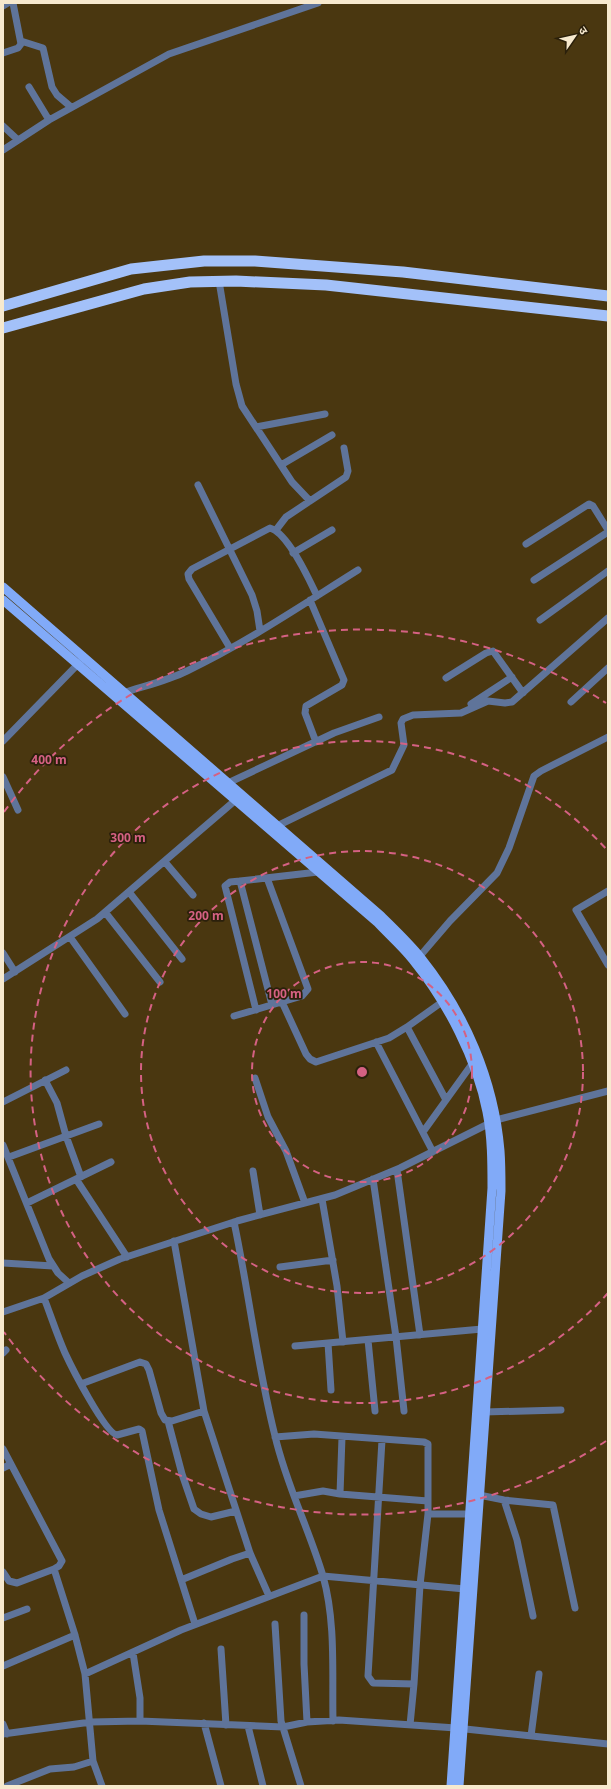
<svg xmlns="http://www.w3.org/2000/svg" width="611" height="1789" viewBox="0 0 611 1789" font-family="'Noto Sans','Noto Sans Devanagari',sans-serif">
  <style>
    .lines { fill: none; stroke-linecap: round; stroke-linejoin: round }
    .minor { stroke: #5f749a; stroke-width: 7 }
    .major { stroke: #81aaf8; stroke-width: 9 }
    .highway { stroke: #a3c1f9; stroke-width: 11 }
    .ring { fill: none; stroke: #d56183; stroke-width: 2; stroke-dasharray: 7 5 }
    .centre { fill: #d56183; stroke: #2b200b; stroke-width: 2 }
    .ring-label { font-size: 12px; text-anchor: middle; font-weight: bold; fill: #d56183; stroke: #2b200b; stroke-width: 3.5; stroke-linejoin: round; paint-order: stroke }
  </style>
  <rect width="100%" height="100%" fill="#4a3710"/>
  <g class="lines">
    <!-- minor -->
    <path class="minor" d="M3,6l5,-3
      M21,41l22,7 9,39 5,8 14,12
      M3,53l15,-5 3,-4 -8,-41
      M29,87l20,33
      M3,126l15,14
      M3,150l46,-30 120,-66 149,-51
      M219,281l17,103 6,22 50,76 18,19
      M256,427l69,-13
      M281,465l51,-30
      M198,485l54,110 5,16 3,20
      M276,530l10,-13 60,-40 2,-6 -4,-23
      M526,544l63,-40 4,2 15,24
      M293,553l39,-23
      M534,580l74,-48
      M310,600l34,80 -2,5 -36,21 -1,7 11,29
      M540,620l68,-49
      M230,648l-41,-69 -1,-5 4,-5 78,-41c18,5 39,51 47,68
      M446,678l40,-25 7,-2 30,42
      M123,693c21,-7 44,-12 64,-22 59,-28 115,-66 171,-101
      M571,702l37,-34
      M471,704l41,-27
      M3,741l78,-80
      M3,777l15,33
      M228,783l106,-50 45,-16
      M277,826l115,-56 12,-25 -3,-22 2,-4 10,-4 48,-2 27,-12 17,2 7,-1 96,-84
      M165,862l28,33
      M240,881l32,124
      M608,891l-32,19 32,55
      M129,892l53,67
      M105,912l55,70
      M70,937l55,77
      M3,953l12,19
      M420,956l30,-35 47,-48 12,-25 25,-72 7,-5 67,-34
      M3,979l94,-60 141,-121
      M282,1002l24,52 4,5 6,3 73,-24 18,-11 35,-25
      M256,1010l-31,-124 5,-4 10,-1 78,-9
      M234,1016l68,-20 6,-7 -41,-111
      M407,1027l39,73
      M376,1042l57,110
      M255,1078l13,39 18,34 19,52
      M45,1080l12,23 9,33 15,41
      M3,1102l63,-32
      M423,1132l49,-68
      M3,1145l46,114 9,14 11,10
      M9,1157l90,-33
      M397,1170l23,165
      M253,1171l7,44
      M76,1179l51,78
      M373,1179l23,158 8,74
      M322,1199l15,87 6,56
      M27,1203l84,-41
      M234,1222c15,71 23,143 41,214 11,48 34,93 48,140 13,46 9,97 10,145
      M174,1241l30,170 46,142 19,43
      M3,1263l50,3
      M280,1267l53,-7
      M44,1298c7,18 13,37 21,55 6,13 40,80 52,82l22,-6 3,2 17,79 36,114
      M3,1312l41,-14 38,-22 38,-17 117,-38 98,-26 65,-27 96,-48 112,-29
      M368,1340l7,71
      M328,1343l3,47
      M295,1346l187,-17
      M3,1353l3,-3
      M81,1384l59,-22 6,2 3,6 12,43 4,7 7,1 32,-10
      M484,1412l77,-2
      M168,1421l14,53 12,35 7,5 10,3 25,-6
      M275,1437l39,-3 110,8 4,2v70l-8,71 -6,99
      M382,1440l-14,236 5,7 41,1 -4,41
      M3,1449l59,112 -3,5 -5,3 -37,14 -8,-2 -6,-9
      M3,1468l8,-4
      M340,1494l2,-57
      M479,1495l25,5 49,5 22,103
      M294,1496l29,-5 17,3 88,7
      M504,1500l13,40 16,76
      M428,1514h42
      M54,1569l21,66 10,39 8,87 9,25
      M181,1580l51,-21 18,-6
      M304,1615v49l3,58
      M3,1618l24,-9
      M275,1624l6,97 20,65
      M221,1649l5,76
      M133,1653l7,45v23
      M3,1666l72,-31
      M85,1674l96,-44 142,-54 142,13
      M204,1723l17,63
      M3,1724l4,10
      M248,1726l15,60
      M3,1734l88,-12 49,-1 143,6 24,-5 32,-2 117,8 152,16
      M531,1736l8,-62
      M7,1786l43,-17 24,-2 19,-6"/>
    <!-- major -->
    <path class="major" d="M3,587l378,329c13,13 28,27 40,42 44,55 73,122 79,193 1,13 1,26 1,40l-42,595
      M3,600l374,322c12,13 25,24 36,38 34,42 64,99 74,152 5,25 5,51 5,76l-41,598"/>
    <!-- highway -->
    <path class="highway" d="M3,306l128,-37 73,-8h51l148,11 205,24
      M3,328l141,-39 46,-7 46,-1 90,4 282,31"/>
  </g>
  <!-- distance rings -->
  <g class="ring">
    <circle cx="362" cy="1072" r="110"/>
    <circle cx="362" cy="1072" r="221"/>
    <path d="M608 1293A331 331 0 1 1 608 851"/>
    <path d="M606 1441A442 442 0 0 1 4 1332M4 812A442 442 0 0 1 606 703"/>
  </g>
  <circle cx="362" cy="1072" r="6" class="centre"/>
  <g class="ring-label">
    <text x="49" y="764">400 m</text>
    <text x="128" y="842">300 m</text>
    <text x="206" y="920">200 m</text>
    <text x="284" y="998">100 m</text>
  </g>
  <!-- border -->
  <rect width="611" height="1789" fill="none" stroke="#f7e9ce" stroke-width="8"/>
  <!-- north arrow -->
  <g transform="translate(575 36) rotate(56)" stroke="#2b200b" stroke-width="3" paint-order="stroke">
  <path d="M0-3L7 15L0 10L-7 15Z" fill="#f7e9ce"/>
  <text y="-6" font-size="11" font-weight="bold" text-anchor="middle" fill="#f7e9ce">उ</text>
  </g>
</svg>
